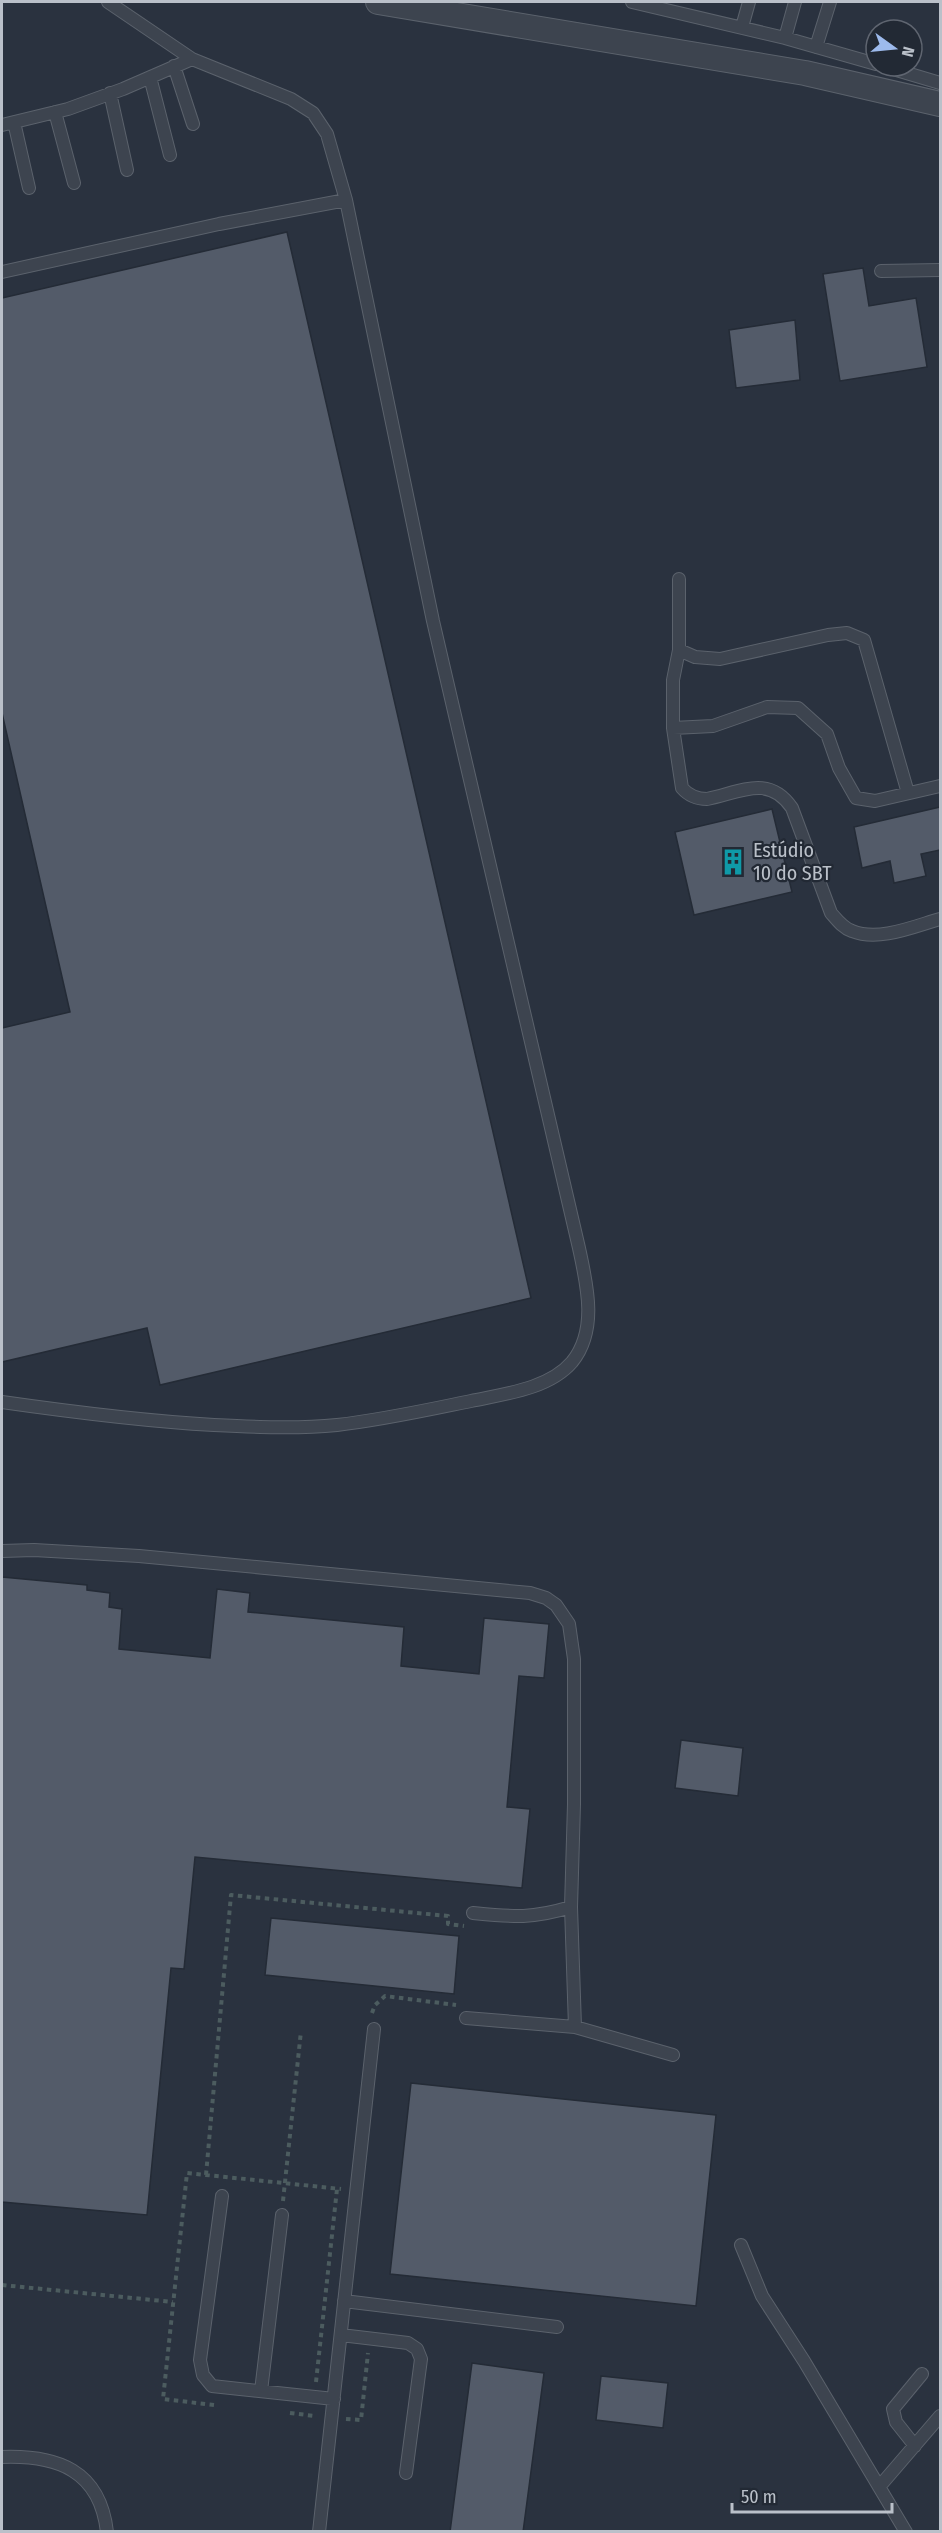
<svg xmlns="http://www.w3.org/2000/svg" width="942" height="2533" viewBox="0 0 942 2533" font-family="'Fira Sans Condensed',sans-serif">
  <style>
    .building { fill: #535b69; stroke: #242b36; stroke-width: 1.5 }
    .lines { fill: none; stroke-linecap: round; stroke-linejoin: round }
    .lane-casing { stroke: #5b626c; stroke-width: 14 }
    .street-casing { stroke: #5b626c; stroke-width: 26 }
    .path { stroke: #4c5c5f; stroke-width: 4; stroke-dasharray: 4.5 4.5; stroke-linecap: butt }
    .lane { stroke: #3d444f; stroke-width: 12 }
    .street { stroke: #3d444f; stroke-width: 24 }
    .labels { text-anchor: middle; dominant-baseline: central; stroke-width: 4.5; stroke-linejoin: round; paint-order: stroke }
    .poi-label { font-size: 20px; fill: #bac0c9; stroke: #222934; text-anchor: start }
  </style>
  <rect width="100%" height="100%" fill="#2a323f"/>
  <!-- building -->
  <path class="building" d="M287,232l244,1066 -371,87 -13,-57 -145,34v-334l68,-16 -68,-299v-415z
    M863,268l6,38 47,-8 11,69 -87,14 -17,-107z
    M795,320l5,60 -64,8 -7,-58z
    M940,807v43l-19,4 5,22 -32,7 -4,-22 -28,7 -8,-41z
    M772,809l20,83 -98,23 -19,-83z
    M2,1577l85,8v5l23,3 -1,14 13,2 -3,40 91,9 7,-69 33,4 -2,19 156,15 -3,39 78,8 5,-56 65,6 -5,54 -25,-2 -12,131 23,2 -8,79 -327,-31 -11,112 -13,-1 -24,247 -145,-13z
    M681,1740l62,8 -5,48 -63,-8z
    M271,1918l188,18 -5,58 -189,-19z
    M411,2083l305,32 -20,191 -306,-32z
    M472,2363l72,10 -21,159h-73z
    M601,2376l67,7 -5,45 -67,-8z"/>
  <g class="lines">
    <!-- lane casing -->
    <g class="lane-casing">
      <path id="lane" d="M632,2l153,36 91,26
        M742,27l7,-25
        M785,38l10,-36
        M816,47l14,-45
        M174,66l19,58
        M883,66l57,17
        M150,77l20,78
        M110,93l17,77
        M55,112l19,71
        M14,122l15,66
        M2,125l66,-16 55,-20 69,-30
        M881,271l59,-1
        M2,272l217,-48 127,-24
        M679,579v71l16,7 25,2 108,-24 19,-2 17,7 44,153
        M679,650l-6,30v48l40,-2 54,-19 31,1 29,26 12,34 17,30 19,3 65,-15
        M673,728l9,60c7,8 15,11 25,11 34,-7 62,-25 85,9l39,105c6,7 12,15 21,18 27,11 63,-5 88,-12
        M2,1402c70,10 141,19 212,23 41,2 82,4 123,0 45,-5 90,-15 134,-24 33,-7 78,-12 101,-39 26,-32 15,-77 7,-114l-146,-627 -87,-421 -19,-66 -14,-21 -22,-14 -99,-40 -84,-57
        M2,1551l32,-1 105,6 391,37 16,5 10,7 13,19 5,35v145l-3,103 4,120
        M473,1913c41,4 58,6 98,-6
        M466,2018l109,9 98,28
        M222,2196l-22,164 3,15 9,11 122,13
        M741,2245l21,51 42,65 102,171
        M344,2301l213,26
        M341,2335l67,8 9,6 4,10 -15,114
        M261,2391l21,-176
        M915,2446l-19,-24 -3,-13 29,-35
        M2,2457c55,-2 98,13 105,75
        M879,2487l61,-71
        M319,2532l55,-503"/>
    </g>
    <!-- street casing -->
    <g class="street-casing">
      <path id="street" d="M378,2l427,71 135,31"/>
    </g>
    <!-- path -->
    <path class="path" d="M372,2013l3,-8 10,-9 71,9
      M206,2175l25,-280 217,21v8l16,2
      M283,2201l18,-170
      M2,2285l171,17
      M316,2382l21,-193
      M214,2405l-51,-6 24,-226 154,16
      M290,2413l25,3
      M346,2419l15,1 7,-67"/>
    <!-- lane -->
    <use href="#lane" class="lane"/>
    <!-- street -->
    <use href="#street" class="street"/>
  </g>
  <!-- icons -->
  <defs>
    <g id="building-bare" transform="scale(2.07)"><path d="M-4-6H4V6H1V3H-1V6H-4ZM-2.5-4.3h1.7v1.8h-1.7ZM.8-4.3h1.7v1.8H.8ZM-2.5-1h1.7V.8h-1.7ZM.8-1h1.7V.8H.8Z" fill="#0f9aa8" stroke="#222934" stroke-width="2.5" paint-order="stroke"/></g>
  </defs>
  <g fill-rule="evenodd">
    <use href="#building-bare" x="733" y="862"/>
  </g>
  <g class="labels">
    <!-- poi labels -->
    <g class="poi-label">
      <text x="753" y="850">Estúdio<tspan x="753" dy="23">10 do SBT</tspan></text>
    </g>
  </g>
  <!-- border -->
  <rect width="942" height="2533" fill="none" stroke="#bac0c9" stroke-width="6"/>
  <!-- north arrow -->
  <g transform="translate(894 48) rotate(105)"><circle r="28" fill="#222934" stroke="#5f6570" stroke-width="1.5"/>
  <path d="M0-4.5L10 22L0 15L-10 22Z" fill="#9dbaec"/>
  <text y="-9" font-size="16" font-weight="bold" text-anchor="middle" fill="#bac0c9">N</text>
  </g>
  <!-- scale -->
  <path d="M732 2503v9h160v-9" fill="none" stroke="#bac0c9" stroke-width="3"/>
  <text x="741" y="2503" font-size="18" fill="#bac0c9" stroke="#222934" stroke-width="4.5" paint-order="stroke">50 m</text>
</svg>
